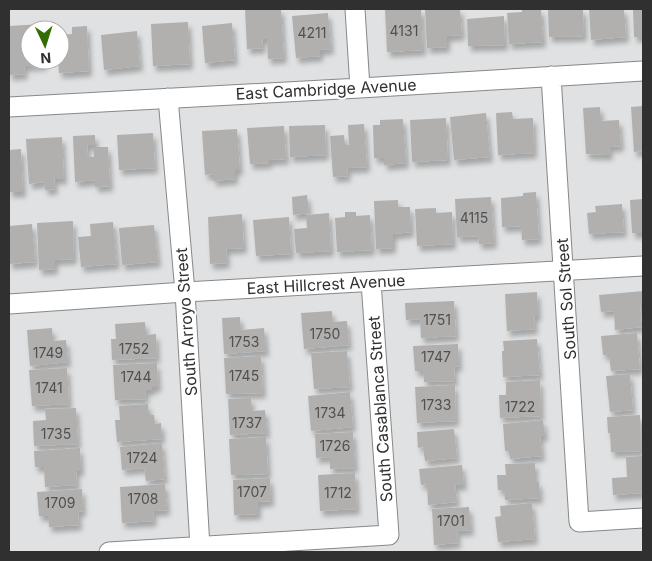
<svg xmlns="http://www.w3.org/2000/svg" width="652" height="561" viewBox="0 0 652 561" font-family="Inter,sans-serif">
  <style>
    .building { fill: #b1b0af; filter: url(#shadow) }
    .lines { fill: none; stroke-linecap: round; stroke-linejoin: round }
    .minor-casing { stroke: #878889; stroke-width: 21 }
    .minor { stroke: #fff; stroke-width: 19 }
    .labels { text-anchor: middle; dominant-baseline: central; stroke-width: 4; stroke-linejoin: round; paint-order: stroke }
    .number-label { font-size: 14px; fill: #505050 }
    .street-label { font-size: 16px; fill: #303031; stroke: #fff }
  </style>
  <defs>
    <filter id="shadow"><feDropShadow dx="3" dy="5.5" stdDeviation="2.5" flood-color="#0004"/></filter>
  </defs>
  <rect width="100%" height="100%" fill="#e0e1e2"/>
  <!-- building -->
  <path class="building" d="M245,9h36l3,49 -16,1 -1,-20h-5l1,9 -16,1z
    M385,9h36l2,41 -36,2z
    M425,9h35l2,26 -15,1v11l-20,1z
    M522,9h19l2,33 -34,2 -2,-31 15,-1z
    M548,9h35l1,27 -35,1z
    M589,9h35l2,28 -35,3z
    M633,9h10v28h-9z
    M328,13l3,36 -11,1v6l-24,2 -4,-42z
    M504,16l1,29 -37,1 -1,-27z
    M188,22l2,42 -37,2 -2,-42z
    M232,23l3,37 -30,3 -3,-37z
    M42,24v6h-12v30h14v5l-20,1 1,8 -16,1v-49z
    M87,26l2,45 -30,2 -1,-13h2v-25l12,-1v-7z
    M137,31l3,35 -36,4 -3,-35z
    M643,106v45l-9,1 -3,-45z
    M600,107l1,14 18,-1 2,26 -12,1 1,8 -24,-1 -3,-46z
    M512,112l1,7 20,-1 1,35 -36,2 -2,-42z
    M486,113l4,44 -36,3 -4,-43z
    M446,118l2,42 -36,2 -2,-42z
    M403,119l3,44 -22,2v-7h-10l-1,-33h7v-5z
    M364,124l3,43 -20,1 1,8 -15,1 -3,-41 14,-1 1,10h4l-1,-20z
    M325,125l1,30 -36,2 -1,-31z
    M284,126l2,33 -17,1v3l-19,1 -3,-36z
    M237,129l3,41h-5v9l-22,2v-7l-8,1 -3,-44z
    M153,133l2,35 -36,2 -2,-35z
    M95,135v10h-8l1,12h6l-1,-10h15l2,39 -15,1v-7l-20,2 -2,-46z
    M62,137l2,42h-10l1,10 -10,1 -1,-8 -15,2 -3,-45z
    M21,149l2,43h-14v-42z
    M536,192l3,47 -17,1 -1,-14 -19,1 -1,-29 22,-2v-3z
    M307,195l2,18 -16,2 -1,-18z
    M491,197l3,46 -15,1 -1,-8 -21,1 -2,-38z
    M643,199v34h-11l-2,-33z
    M398,200v7h12l1,25 -18,2v14l-17,1 -2,-48z
    M622,204l2,28 -35,2 -2,-21 9,-1 -1,-6z
    M436,208v5l16,-1 1,32 -36,2 -2,-37z
    M345,212h11v4l14,-1 2,35 -35,2 -2,-34 10,-1z
    M329,213l2,38 -35,2 -2,-24 13,-1 -1,-13z
    M242,214l2,34 -18,1 1,14 -17,1 -2,-47z
    M289,217l2,37 -35,2 -3,-36z
    M73,221l1,38 -19,1v9l-16,1 -2,-47z
    M113,222l4,42 -36,3 -3,-30 13,-1 -1,-12z
    M32,224l3,38 -26,2v-25h1l-1,-13z
    M154,225l4,37 -36,3 -3,-37z
    M643,291v12l-3,1 2,23 -27,3 -1,-19 -13,1 -2,-17z
    M537,292l1,24h-4l1,13 -28,2 -2,-37z
    M454,301l2,35 -35,2 -1,-19 -14,1 -1,-17z
    M332,311l1,11 14,-1 2,24 -45,4 -3,-36z
    M240,317l1,13 23,-2 2,23 -42,3 -2,-36z
    M145,322l1,13 10,-1 1,24 -45,2 -1,-21h5l-1,-15z
    M52,328l1,13 13,-1 2,22 -38,4 -3,-36z
    M637,333l3,36 -29,2 -2,-16h-6l-2,-19z
    M537,339l3,36 -37,2 -1,-26h2l-1,-10z
    M458,344l1,22 -5,1 1,14 -31,1 -1,-11h-8l-2,-25z
    M347,351l3,36 -36,2 -3,-36z
    M261,356l2,37 -37,1 -2,-36z
    M157,363l1,24h-6v3h-7l1,9 -31,1 -2,-35z
    M67,368l2,36 -37,2 -3,-36z
    M630,374l3,36 -23,2 -4,-36z
    M540,380l1,36 -41,2 -1,-23h7v-13z
    M455,385l1,36 -39,2 -2,-36z
    M350,392l3,35 -42,4 -3,-35z
    M251,398l1,13 13,-1 2,23 -37,2 -2,-36z
    M148,404l1,11h5l1,9 6,-1 1,16 -45,3 -2,-22h5l-1,-14z
    M76,408l2,36 -44,2 -1,-25 13,-1 -1,-11z
    M640,415l1,36 -30,1 -1,-19h-2l-1,-16z
    M543,420l2,16h-5l2,20 -32,3 -1,-8h-4l-2,-27z
    M454,429l3,29 -32,3 -2,-14 -5,1 -1,-16z
    M353,432l2,36 -25,1v-12l-14,1 -1,-24z
    M266,437l2,37 -37,1 -2,-36z
    M162,443l3,36 -19,2 -2,-13 -22,2 -2,-23z
    M80,448l1,23h-5l1,14 -32,2 -1,-20h-9l-1,-16z
    M643,456v37l-30,2 -1,-17 15,-1 -1,-20z
    M535,463v19h4l1,16 -35,2 -1,-10h-6l-1,-15h9l-1,-11z
    M462,465l2,20h-9l2,17 -29,3 -1,-21 -6,1 -2,-16z
    M355,473l2,36 -37,2 -2,-36z
    M270,478l1,23 -13,1v12l-24,1 -1,-35z
    M165,484l2,26 -14,1 1,10 -32,2 -2,-36z
    M82,489l1,22 -5,1 1,13 -30,2 -1,-11h-9l-2,-24z
    M532,503l3,36 -37,3 -3,-25 6,-1 -1,-10z
    M469,507l2,23 -14,1 1,12 -24,2 -2,-36z"/>
  <g class="lines">
    <!-- minor casing -->
    <g class="minor-casing">
      <path id="minor" d="M355,9l5,79
        M551,76l28,446 64,-4
        M168,98l17,194 15,255
        M9,107l351,-19 283,-17
        M9,304l176,-12 458,-26
        M109,552l280,-17 -18,-253"/>
    </g>
    <!-- minor -->
    <use href="#minor" class="minor"/>
  </g>
  <g class="labels">
    <!-- number labels -->
    <g class="number-label">
      <text x="404" y="30">4131</text>
      <text x="312" y="32">4211</text>
      <text x="474" y="217">4115</text>
      <text x="437" y="319">1751</text>
      <text x="325" y="333">1750</text>
      <text x="244" y="341">1753</text>
      <text x="134" y="348">1752</text>
      <text x="48" y="352">1749</text>
      <text x="436" y="356">1747</text>
      <text x="244" y="375">1745</text>
      <text x="136" y="376">1744</text>
      <text x="49" y="387">1741</text>
      <text x="436" y="404">1733</text>
      <text x="520" y="406">1722</text>
      <text x="330" y="412">1734</text>
      <text x="247" y="422">1737</text>
      <text x="56" y="433">1735</text>
      <text x="335" y="445">1726</text>
      <text x="142" y="457">1724</text>
      <text x="252" y="491">1707</text>
      <text x="338" y="492">1712</text>
      <text x="143" y="498">1708</text>
      <text x="60" y="502">1709</text>
      <text x="451" y="520">1701</text>
    </g>
    <!-- street labels -->
    <g class="street-label">
      <text transform="translate(326 89) rotate(-3)">East Cambridge Avenue</text>
      <text transform="translate(326 284) rotate(-3)">East Hillcrest Avenue</text>
      <text transform="translate(566 299) rotate(-94)">South Sol Street</text>
      <text transform="translate(186 322) rotate(-94)">South Arroyo Street</text>
      <text transform="translate(380 409) rotate(-94)">South Casablanca Street</text>
    </g>
  </g>
  <!-- border -->
  <rect width="652" height="561" fill="none" stroke="#303031" stroke-width="20"/>
  <!-- north arrow -->
  <g transform="translate(45 45) rotate(176)"><circle r="24" fill="#ffffff" stroke="#acacad"/>
  <path d="M0-4L9 19L0 12L-9 19Z" fill="#316d00"/>
  <text y="-8" font-size="14" font-weight="bold" text-anchor="middle" fill="#303031">N</text>
  </g>
</svg>
